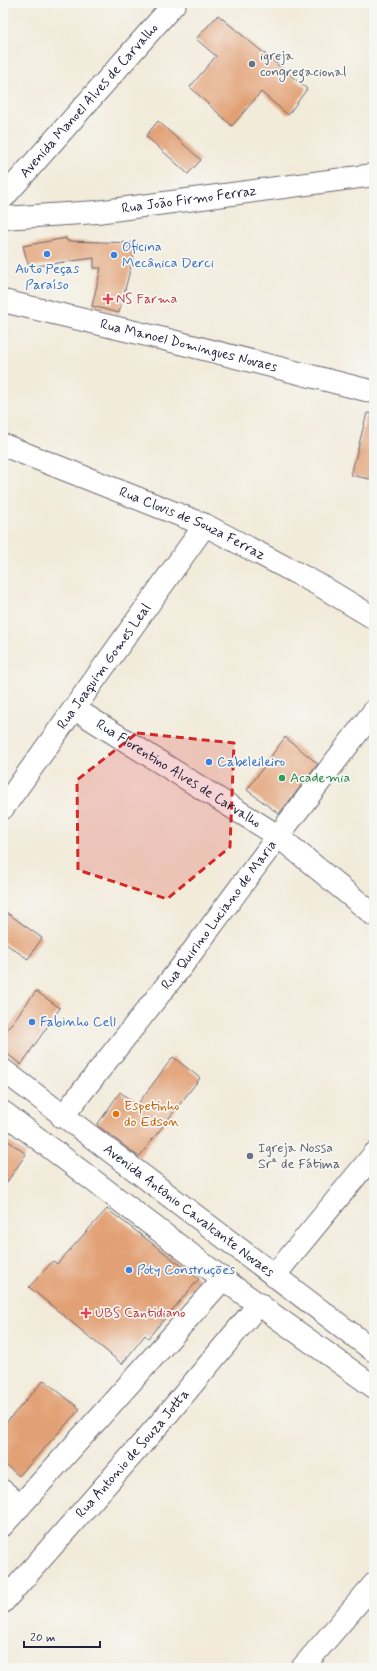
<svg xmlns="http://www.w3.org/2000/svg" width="377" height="1671" viewBox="0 0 377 1671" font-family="Mynerve,sans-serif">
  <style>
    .building { fill: #e2a075 }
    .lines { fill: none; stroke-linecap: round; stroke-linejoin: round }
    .minor-casing { stroke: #6b6873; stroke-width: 24 }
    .tertiary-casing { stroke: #6b6873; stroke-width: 24 }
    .secondary-casing { stroke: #6b6873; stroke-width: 24 }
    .minor { stroke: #fff; stroke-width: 22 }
    .tertiary { stroke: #fff; stroke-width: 22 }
    .secondary { stroke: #fff; stroke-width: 22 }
    .marked { fill: #d62828; fill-opacity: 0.2; stroke: #d62828; stroke-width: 3; stroke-dasharray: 8 5; stroke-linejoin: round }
    .worship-dot { fill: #6b7280; stroke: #f6f6f2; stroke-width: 1.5 }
    .shop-dot { fill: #3f7fe0; stroke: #f6f6f2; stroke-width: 1.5 }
    .health-dot { fill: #e0444e; stroke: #f6f6f2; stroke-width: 1.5 }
    .leisure-dot { fill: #2e9e5b; stroke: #f6f6f2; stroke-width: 1.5 }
    .food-dot { fill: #e8710a; stroke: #f6f6f2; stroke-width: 1.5 }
    .labels { text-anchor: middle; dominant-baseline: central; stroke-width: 3.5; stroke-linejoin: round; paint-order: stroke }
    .worship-label { font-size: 14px; fill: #5b616d; stroke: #f6f6f2; text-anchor: start }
    .street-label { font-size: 14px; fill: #22223b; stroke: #f6f6f2 }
    .shop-label { font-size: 14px; fill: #366cbe; stroke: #f6f6f2; text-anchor: start }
    .health-label { font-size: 14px; fill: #be3a42; stroke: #f6f6f2; text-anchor: start }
    .leisure-label { font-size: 14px; fill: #27864d; stroke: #f6f6f2; text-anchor: start }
    .food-label { font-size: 14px; fill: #c56008; stroke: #f6f6f2; text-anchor: start }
  </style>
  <rect width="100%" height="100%" fill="#f6f6f2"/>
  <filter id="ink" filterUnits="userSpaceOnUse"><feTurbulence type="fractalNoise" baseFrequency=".025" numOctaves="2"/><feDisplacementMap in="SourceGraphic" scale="8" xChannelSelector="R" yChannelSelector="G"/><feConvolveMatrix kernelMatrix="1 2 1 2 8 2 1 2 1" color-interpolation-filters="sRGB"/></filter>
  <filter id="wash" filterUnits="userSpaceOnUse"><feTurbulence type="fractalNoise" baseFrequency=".012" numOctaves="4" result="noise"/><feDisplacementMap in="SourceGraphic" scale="16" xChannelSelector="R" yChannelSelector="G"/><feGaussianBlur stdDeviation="0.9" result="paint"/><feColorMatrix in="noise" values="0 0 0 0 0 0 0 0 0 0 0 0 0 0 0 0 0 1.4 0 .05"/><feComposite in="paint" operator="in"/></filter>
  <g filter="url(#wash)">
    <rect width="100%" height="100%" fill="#f2ebda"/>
    <g id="blocks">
      <!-- building -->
      <path class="building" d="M218,15l89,74 -19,26 -27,-23 -29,34 -42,-39 26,-31 -20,-17z
        M158,121l43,39 -13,14 -42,-38z
        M66,238l1,3 70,2 -18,70 -27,-7 9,-38h-7v-10l-65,9 -6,-21z
        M367,413l7,1v66l-23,-5z
        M285,737l33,27 -39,50 -32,-24z
        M3,910l39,28 -14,21 -25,-17z
        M36,991l24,17 -39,57 -18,-15v-15z
        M173,1057l27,21 -61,79 -42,-32 23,-33 17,13z
        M3,1137l23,17 -23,34z
        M107,1209l92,70 -51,59 -3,-3 -23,29 -93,-77 24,-26 4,3z
        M44,1380l36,29 -61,67 -16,-13v-37z"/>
    </g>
  </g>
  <g filter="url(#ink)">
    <use href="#blocks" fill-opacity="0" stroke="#6b6873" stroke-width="1"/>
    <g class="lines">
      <!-- minor casing -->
      <g class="minor-casing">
        <g id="minor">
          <path id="s1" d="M3,218l94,-6 277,-37"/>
          <path id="s2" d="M3,301l161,38 210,53"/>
          <path id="s3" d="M3,445l202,80 116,61 53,32"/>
          <path id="s4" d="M75,709l203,127 96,79"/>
          <path id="s5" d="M3,808l202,-283"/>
          <path id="s6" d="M62,1117l119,-150 97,-131 96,-125"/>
          <path d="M274,1276l100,-122"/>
          <path d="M3,1491l17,15"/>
          <path d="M3,1525l220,-246"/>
          <path id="s7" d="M3,1602l158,-180 98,-118"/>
          <path d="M302,1668l72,-84"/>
        </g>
      </g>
      <!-- tertiary casing -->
      <g class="tertiary-casing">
        <g id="tertiary">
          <path id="s8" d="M3,1070l371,281"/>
          <path d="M3,1112l220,167 151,108"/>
        </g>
      </g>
      <!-- secondary casing -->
      <g class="secondary-casing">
        <g id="secondary">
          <path id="s9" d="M3,198l172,-195"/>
        </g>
      </g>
      <!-- minor -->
      <use href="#minor" class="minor"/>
      <!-- tertiary -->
      <use href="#tertiary" class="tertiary"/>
      <!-- secondary -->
      <use href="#secondary" class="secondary"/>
    </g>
  </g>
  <!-- marked area -->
  <path class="marked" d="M137,733l97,10 -4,104 -63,52 -89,-29 -1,-90z"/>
  <!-- markers -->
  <g class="worship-dot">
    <circle cx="252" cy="64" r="4"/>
    <circle cx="250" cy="1156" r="4"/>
  </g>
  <g class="shop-dot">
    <circle cx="47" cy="254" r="4"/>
    <circle cx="114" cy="255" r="4"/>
    <circle cx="209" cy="762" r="4"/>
    <circle cx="32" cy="1022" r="4"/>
    <circle cx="129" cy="1270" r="4"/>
  </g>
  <g class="health-dot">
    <path d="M106 293h4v4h4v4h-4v4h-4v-4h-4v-4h4z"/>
    <path d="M84 1307h4v4h4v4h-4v4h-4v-4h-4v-4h4z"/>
  </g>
  <circle class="leisure-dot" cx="282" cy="778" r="4"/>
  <circle class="food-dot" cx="116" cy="1114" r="4"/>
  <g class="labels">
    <!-- worship labels -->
    <g class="worship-label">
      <text x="260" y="56">igreja<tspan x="260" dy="16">congregacional</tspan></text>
      <text x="258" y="1148">Igreja Nossa<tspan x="258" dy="16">Srª de Fátima</tspan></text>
    </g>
    <!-- street labels -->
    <g class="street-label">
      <text stroke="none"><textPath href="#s9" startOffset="130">Avenida Manoel Alves de Carvalho</textPath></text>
      <text stroke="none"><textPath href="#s1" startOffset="187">Rua João Firmo Ferraz</textPath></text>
      <text stroke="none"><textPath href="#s2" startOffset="191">Rua Manoel Domingues Novaes</textPath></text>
      <text stroke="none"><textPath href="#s3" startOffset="205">Rua Clovis de Souza Ferraz</textPath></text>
      <text stroke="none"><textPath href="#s5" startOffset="174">Rua Joaquim Gomes Leal</textPath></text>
      <text stroke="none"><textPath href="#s4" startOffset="122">Rua Florentino Alves de Carvalho</textPath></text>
      <text stroke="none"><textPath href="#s6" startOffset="256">Rua Quirino Luciano de Maria</textPath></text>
      <text stroke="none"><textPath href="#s8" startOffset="233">Avenida Antônio Cavalcante Novaes</textPath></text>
      <text stroke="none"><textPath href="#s7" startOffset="197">Rua Antonio de Souza Jotta</textPath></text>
    </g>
    <!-- shop labels -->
    <g class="shop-label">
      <text x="122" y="247">Oficina<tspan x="122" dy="16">Mecânica Derci</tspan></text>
      <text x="47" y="269" text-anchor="middle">Auto Peças<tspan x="47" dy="16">Paraíso</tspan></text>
      <text x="217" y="762">Cabeleileiro</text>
      <text x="40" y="1022">Fabinho Cell</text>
      <text x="137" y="1270">Poty Construções</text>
    </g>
    <!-- health labels -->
    <g class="health-label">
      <text x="116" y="299">NS Farma</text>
      <text x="95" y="1313">UBS Cantidiano</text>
    </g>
    <!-- leisure labels -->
    <g class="leisure-label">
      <text x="290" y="778">Academia</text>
    </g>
    <!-- food labels -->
    <g class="food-label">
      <text x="124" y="1106">Espetinho<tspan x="124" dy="16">do Edson</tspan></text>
    </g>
  </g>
  <!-- margin -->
  <rect width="377" height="1671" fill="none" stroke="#f6f6f2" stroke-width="16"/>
  <!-- scale -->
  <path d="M24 1641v6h76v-6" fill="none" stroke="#22223b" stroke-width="2"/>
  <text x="30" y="1641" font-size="12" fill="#22223b" stroke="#f6f6f2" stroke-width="3" paint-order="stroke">20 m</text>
</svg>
